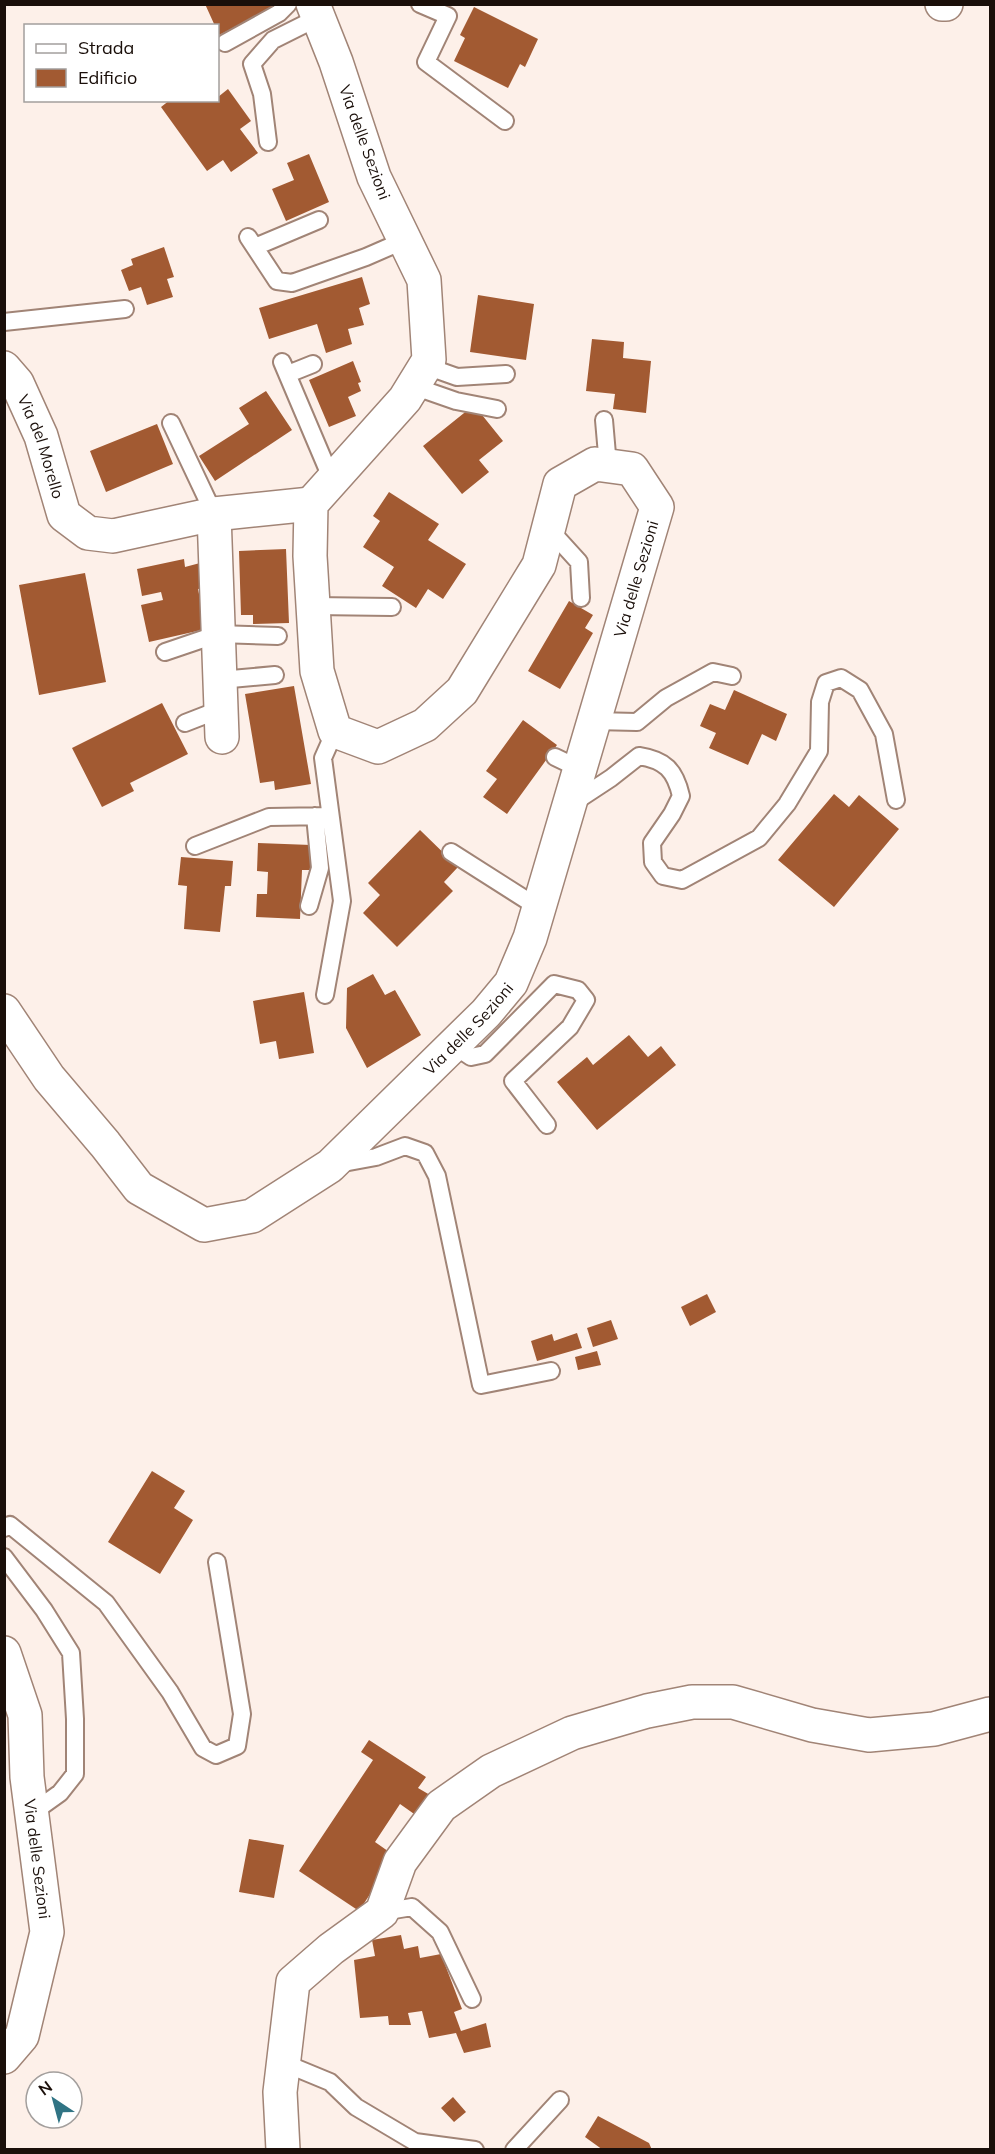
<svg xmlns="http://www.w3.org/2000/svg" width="995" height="2154" viewBox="0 0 995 2154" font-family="Mulish,sans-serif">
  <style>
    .building { fill: #a25a32 }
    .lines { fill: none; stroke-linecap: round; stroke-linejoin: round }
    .lane-casing { stroke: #a18476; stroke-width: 20 }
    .street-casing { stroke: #a18476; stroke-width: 36 }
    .secondary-casing { stroke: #a18476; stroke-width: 36 }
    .lane { stroke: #fff; stroke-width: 16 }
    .street { stroke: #fff; stroke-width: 33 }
    .secondary { stroke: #fff; stroke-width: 33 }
    .labels { text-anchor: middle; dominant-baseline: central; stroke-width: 4.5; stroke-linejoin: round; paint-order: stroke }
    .street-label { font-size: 16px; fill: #1a0f0a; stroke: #fff }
  </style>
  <rect width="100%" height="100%" fill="#fdf0e9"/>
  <!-- building -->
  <path class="building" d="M205,4h71l1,4 -58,27 -1,-9h-3z
    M474,7l64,32 -13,28 -5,-3 -12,24 -54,-27 11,-23 -5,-3z
    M228,89l23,32 -11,8 18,24 -27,19 -8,-12 -16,11 -46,-64 9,-7h48v-3z
    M309,154l20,48 -43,19 -14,-32 22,-9 -7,-17z
    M164,247l10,30 -7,2 6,18 -26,8 -6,-18 -12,4 -8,-21 12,-5 -2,-6z
    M362,277l8,27 -11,4 5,17 -16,4 4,15 -26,9 -9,-29 -48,15 -10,-31z
    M478,295l56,9 -8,56 -56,-8z
    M592,339l32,3 -1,16 28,3 -5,52 -33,-4 2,-15 -29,-3z
    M353,361l8,21 -3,1 3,8 -13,6 8,19 -27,11 -20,-47z
    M266,391l26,39 -77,51 -16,-25 50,-32 -10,-16z
    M474,405l29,36 -24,19 10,12 -27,22 -39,-48z
    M157,424l16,40 -67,28 -16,-41z
    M389,492l50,32 -11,16 38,24 -23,35 -15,-10 -12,19 -34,-22 12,-19 -31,-20 17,-26 -7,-5z
    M286,549l3,74 -36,1v-9h-12l-2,-64z
    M184,559l1,8 15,-4 5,25 -7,1 8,40 -57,13 -8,-37 22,-5 -2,-8 -19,4 -5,-27z
    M85,573l21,109 -67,13 -20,-110z
    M569,601l24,14 -8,13 8,5 -33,56 -32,-18z
    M294,686l17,98 -36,6 -1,-9 -14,2 -15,-89z
    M734,690l53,24 -11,27 -14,-7 -14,31 -39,-17 7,-15 -16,-7 10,-22 15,6z
    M162,703l26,51 -58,29 4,8 -32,16 -30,-59z
    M523,720l34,25 -50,69 -24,-17 14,-18 -11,-8z
    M834,794l15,13 10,-12 40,34 -65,78 -56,-47z
    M420,830l38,37 -14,15 9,9 -56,56 -34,-34 17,-18 -12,-12z
    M258,843l53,2 -1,25h-8l-2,49 -44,-2 1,-23h10l1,-22 -11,-1z
    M181,857l52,4 -2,25h-6l-5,46 -36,-3 3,-43 -9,-1z
    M373,974l12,21 10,-5 26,45 -54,33 -21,-40 1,-40z
    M304,992l10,61 -35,6 -3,-18 -16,3 -7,-43z
    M629,1035l19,22 13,-11 15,19 -79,65 -40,-48 30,-25 6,8z
    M707,1294l9,18 -26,14 -9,-19z
    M611,1320l7,19 -25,8 -6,-19z
    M577,1333l5,15 -45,13 -6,-20 21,-7 2,7z
    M597,1351l4,14 -23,5 -3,-13z
    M152,1471l33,20 -11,17 19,12 -33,54 -52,-32z
    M369,1740l57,37 -8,11 12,7 -13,21 -17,-12 -25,38 20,14 -36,55 -60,-40 74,-111 -12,-8z
    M249,1839l35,6 -10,53 -35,-6z
    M401,1935l3,14 14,-3 2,12 21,-4 21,55 -8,3 7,19 25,-8 5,24 -27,6 -8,-20 -27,5 -7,-27 -14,2 3,12h-22l-1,-9 -28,2 -6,-58 21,-4 -3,-16z
    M453,2097l13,15 -12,10 -13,-14z
    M598,2116l51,27 3,7h-49l-18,-13z"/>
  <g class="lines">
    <!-- lane casing -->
    <g class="lane-casing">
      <path id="lane" d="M420,4l28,12 -22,46 79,59
        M225,43l54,-30 9,-9
        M268,142l-6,-48 -10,-30 21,-24 46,-23
        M248,237l29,44 15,2 74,-26 39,-17
        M255,247l64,-27
        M4,322l121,-13
        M282,362l50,118
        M426,366l31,11 49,-3
        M288,374l25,-10
        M413,386l43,15 41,8
        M604,420l4,46
        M171,423l43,91
        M549,529l30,33 2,36
        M313,606l79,1
        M165,652l53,-18 60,2
        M220,680l55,-5
        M594,721l43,1 29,-24 47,-26 19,4
        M185,723l36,-14
        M555,757l25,12
        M573,803l38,-25 28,-22c26,4 36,14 42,40l-9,18 -20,29 1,19 10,14 19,4 77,-42 28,-34 32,-53 1,-49 6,-19 15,-5 19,12 24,44 12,66
        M195,846l74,-29 61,-1
        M451,852l88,56
        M309,906l11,-38 -5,-52
        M325,995l17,-94 -19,-143 12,-27
        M453,1045l18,12 14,-3 69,-70 24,6 8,10 -16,27 -57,54 34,44
        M338,1164l38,-7 29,-11 20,7 12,23 44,209 70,-14
        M4,1528l6,-3 96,78 64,89 33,56 13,7 21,-9 5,-32 -25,-152
        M4,1557l40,53 27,43 4,66v55l-15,19 -28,20
        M382,1912l30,-5 28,25 32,67
        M284,2063l46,19 26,25 59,35 60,8
        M514,2150l46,-50"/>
    </g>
    <!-- street casing -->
    <g class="street-casing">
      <g id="street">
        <path d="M942,4h4"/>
        <path id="s1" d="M4,368l13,15 24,53 23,79 24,18 25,3 101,-22 97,-10"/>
        <path d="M214,514l8,223"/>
        <path d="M283,2150l-3,-58 13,-110 38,-33 51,-37 18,-50 41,-56 50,-35 81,-38 75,-22 45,-9h41l79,23 57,10 65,-6 56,-15"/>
      </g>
    </g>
    <!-- secondary casing -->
    <g class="secondary-casing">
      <g id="secondary">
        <path id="s2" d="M4,1011l45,67 56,66 34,44 65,37 48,-9 78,-50 156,-153 25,-30 19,-45 127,-431 -25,-38 -37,-5 -35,20 -21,81 -77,126 -37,34 -47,22 -43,-16 -18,-60 -7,-115 1,-52 94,-105 24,-39 -5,-80 -50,-103 -38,-115 -23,-58"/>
        <path id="s3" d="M4,1653l21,62 2,62 20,155 -25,104 -18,21"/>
      </g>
    </g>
    <!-- lane -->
    <use href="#lane" class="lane"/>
    <!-- street -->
    <use href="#street" class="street"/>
    <!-- secondary -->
    <use href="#secondary" class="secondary"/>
  </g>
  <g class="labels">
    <!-- street labels -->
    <g class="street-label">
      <text transform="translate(365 142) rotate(70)">Via delle Sezioni</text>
      <text stroke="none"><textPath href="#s1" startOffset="88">Via del Morello</textPath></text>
      <text stroke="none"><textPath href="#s2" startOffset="1120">Via delle Sezioni</textPath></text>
      <text stroke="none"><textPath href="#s2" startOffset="634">Via delle Sezioni</textPath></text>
      <text stroke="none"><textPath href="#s3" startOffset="210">Via delle Sezioni</textPath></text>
    </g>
  </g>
  <!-- border -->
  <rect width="995" height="2154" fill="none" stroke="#1a0f0a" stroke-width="12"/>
  <!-- legend -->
  <rect x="24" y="24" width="195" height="78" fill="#ffffff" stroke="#a39f9d" stroke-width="1.5"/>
  <rect x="36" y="44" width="30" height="9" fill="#ffffff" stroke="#a39f9d" stroke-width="1.5"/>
  <text x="78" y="54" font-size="18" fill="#1a0f0a">Strada</text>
  <rect x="36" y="69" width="30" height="18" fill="#a25a32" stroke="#a39f9d" stroke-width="1.5"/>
  <text x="78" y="84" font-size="18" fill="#1a0f0a">Edificio</text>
  <!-- north arrow -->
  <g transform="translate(54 2100) rotate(324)"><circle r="28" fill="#ffffff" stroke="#a39f9d" stroke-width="1.5"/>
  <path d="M0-4.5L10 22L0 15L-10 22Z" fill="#307484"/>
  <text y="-9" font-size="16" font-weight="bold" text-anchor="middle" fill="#1a0f0a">N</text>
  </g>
</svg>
